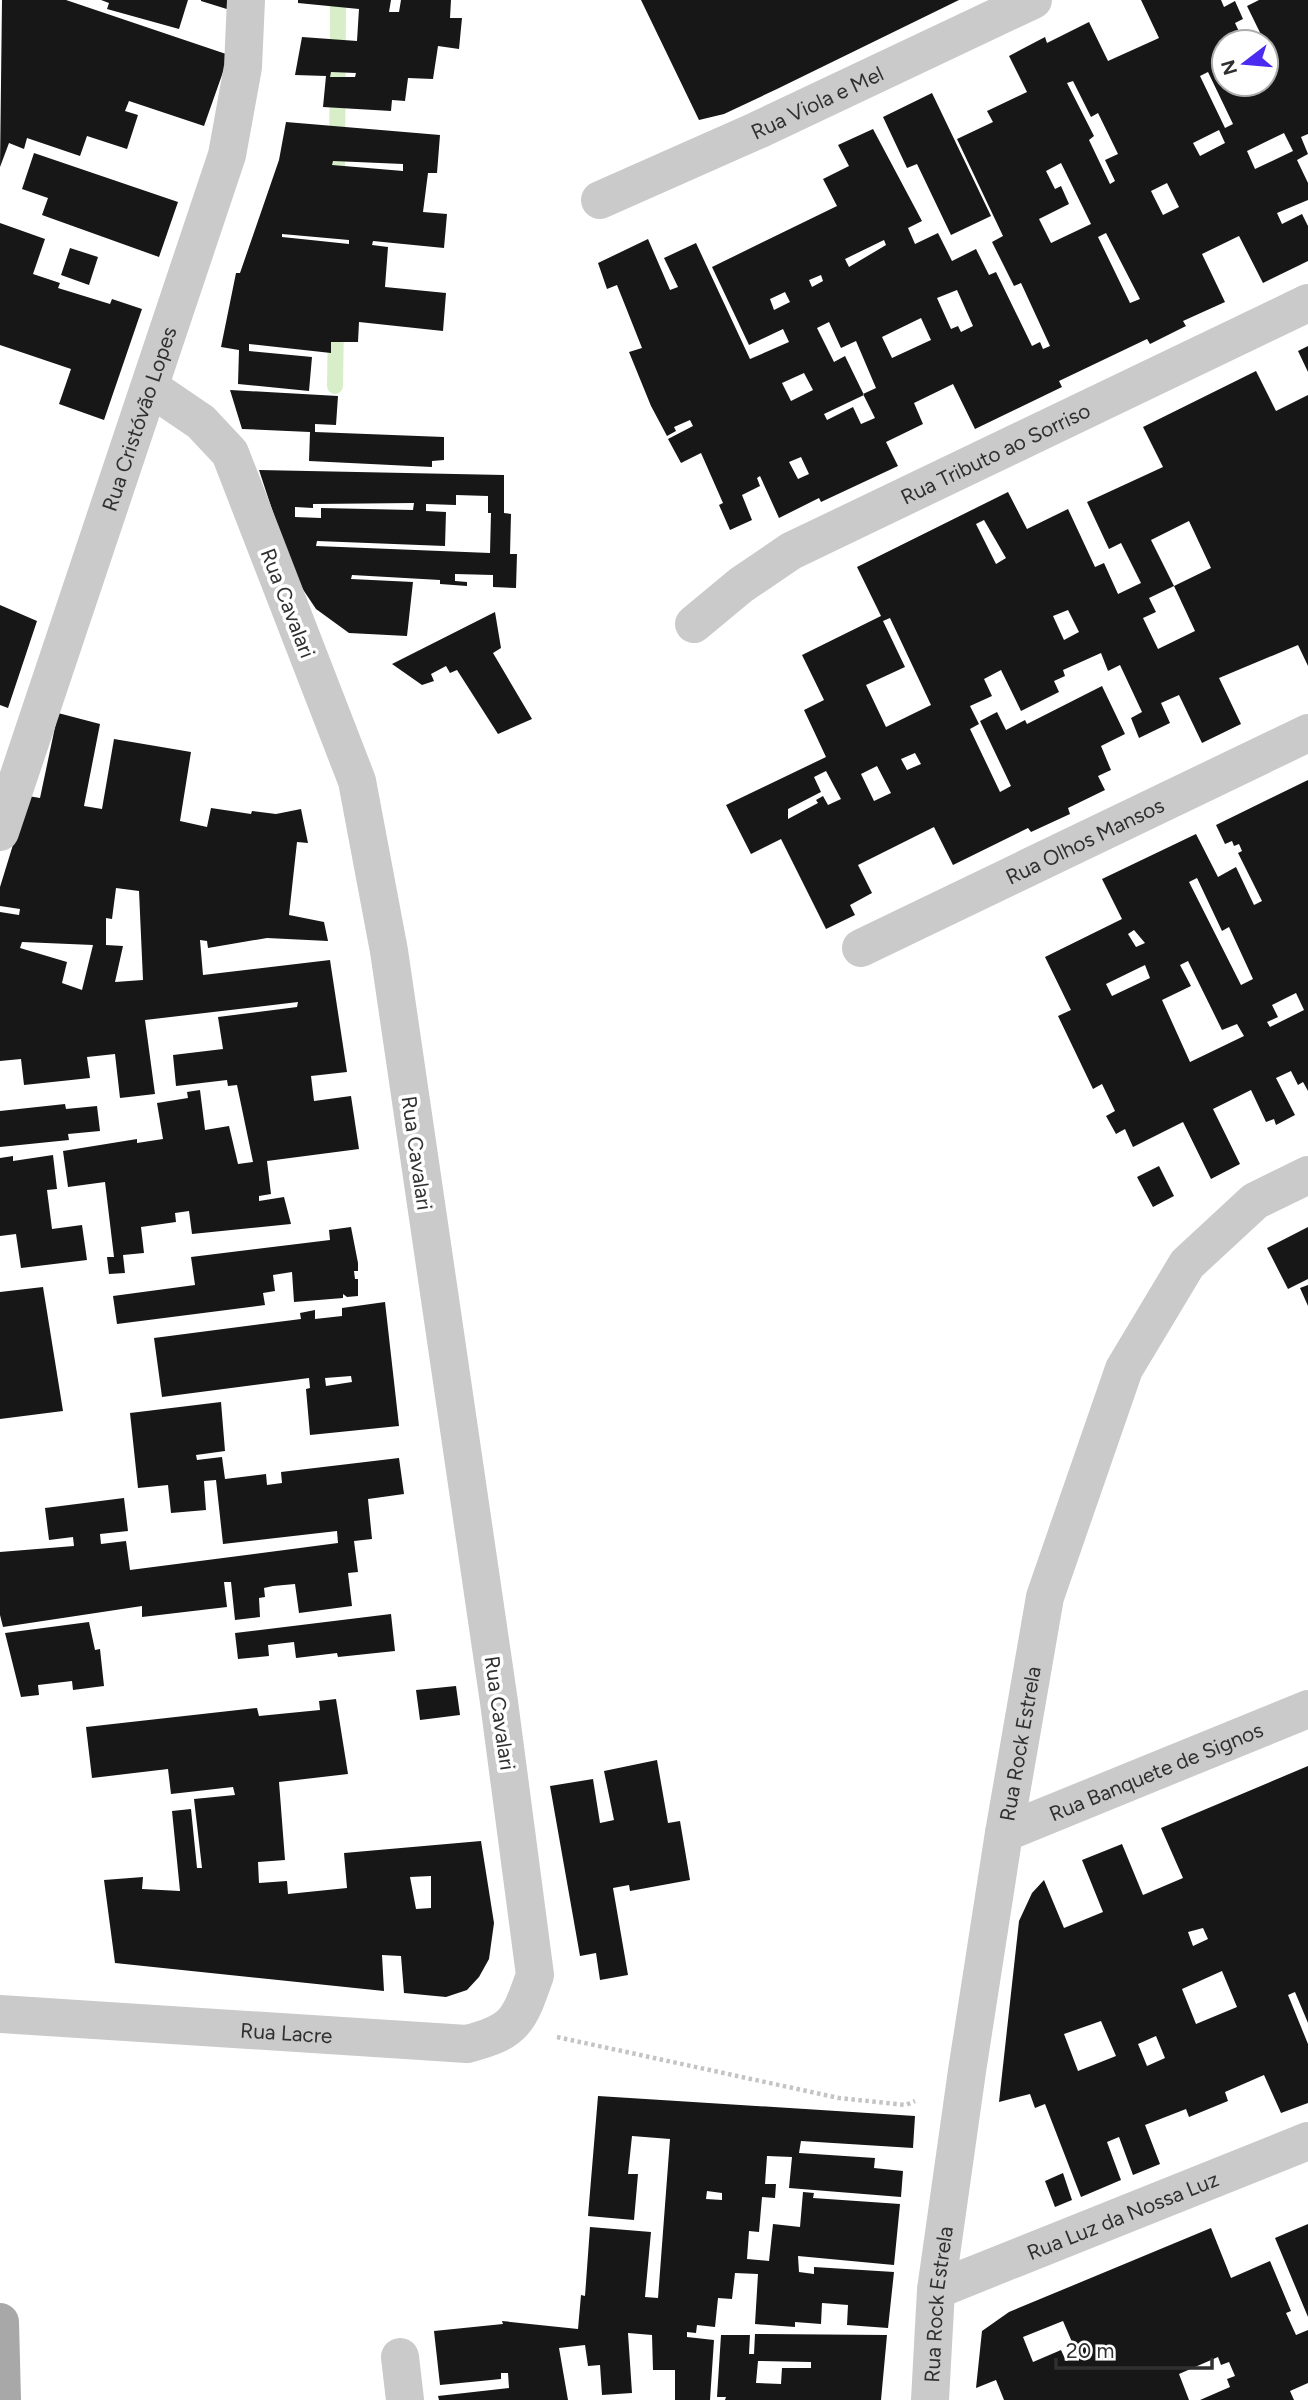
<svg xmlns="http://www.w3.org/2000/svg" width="1308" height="2400" viewBox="0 0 1308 2400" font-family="Figtree,sans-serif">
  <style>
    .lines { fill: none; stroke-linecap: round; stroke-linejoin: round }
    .stream { stroke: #d7eec9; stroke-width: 16 }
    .building { fill: #171717; fill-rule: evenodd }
    .path { stroke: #c4c4c4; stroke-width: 4.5; stroke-dasharray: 3.5 3.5; stroke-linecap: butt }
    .minor { stroke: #cacaca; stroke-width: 38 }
    .major { stroke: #a8a8a8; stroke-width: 38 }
    .labels { text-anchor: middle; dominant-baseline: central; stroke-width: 7; stroke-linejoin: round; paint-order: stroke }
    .street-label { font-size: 21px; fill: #303030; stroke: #fff }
  </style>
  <rect width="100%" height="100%" fill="#fff"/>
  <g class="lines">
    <!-- stream -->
    <path class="stream" d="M337,184l1,-184
      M335,386l1,-64"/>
  </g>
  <!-- building -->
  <path class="building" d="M2,0h64l163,55 -25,71 -75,-25 -4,10 13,4 -11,34 -40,-13 -7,20 -53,-18 -3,11 -15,-6 -9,24z
    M101,0h87l-9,29 -72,-20 2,-6z
    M201,0h28l1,10 -29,-9z
    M298,0h93l-2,12h10l2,-12h50l-1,18h12l-3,31 -21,-3 -5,33 -25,-1 -3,23 -13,-1 -1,11 -68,-4 3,-31 -31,-1 7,-38 55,4 2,-32 -61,-6zM331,72l25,1 -1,4h-25z
    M641,0h318l-182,89 -53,25 -25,6z
    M1141,0h80l3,7 11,-6 8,18 -8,4 9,19h-20v42h42v-32l3,-1 -22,-45 12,-6h49v134l-7,3 7,17 -11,6 11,23v17l-31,13 5,11 20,-10 6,12v35l-45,22 -24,-47 -37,18 23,48 -42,19 3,5 -36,18 -3,-5 -88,42 3,6 -87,42 -22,-45 -39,19 9,21 -37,18 12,24 -77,36 -2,-4 -40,20 -19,-42 -3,2 3,8 -18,9 10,25 -22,10 -11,-25 4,-2 -22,-50 -20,10 -13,-24 25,-13 -3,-6 -16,7 2,4 -9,5 -16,-30 -22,-54 13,-4 -25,-63 -10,4 -9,-26 50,-24 22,51 8,-3 -14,-29 32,-15 54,116 39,-17 -6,-13 -34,16 -37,-78 125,-61 -14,-27 26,-13 -11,-21 35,-16 49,92 -14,7 7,16 23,-11 14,28 24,-12 13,26 7,-3 36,74 8,-4 3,7 7,-3 -29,-63 -7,3 -22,-44 11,-6 -46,-97 36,-17 -6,-11 40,-19 -18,-36 36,-19 2,6 42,-21 19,39 51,-23zM1208,72l25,52 -8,4 -25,-52zM1073,81l18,36 7,-4 20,41 -13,6 10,21 -5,3 -21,-44 5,-4 -27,-53zM1219,130l6,13 -25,13 -7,-13zM1284,133l9,18 -38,18 -8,-18zM1061,163l30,61 -40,19 -12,-24 30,-15 -8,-18 -6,3 -9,-18zM1167,183l12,24 -16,8 -12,-24zM1106,233l34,66 -10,4 -32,-66zM884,240l2,5 -37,22 -4,-8zM821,275l2,6 -11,6 -3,-7zM957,290l16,36 -12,6 -3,-6 -7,3 -14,-31zM785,292l5,10 -16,8 -4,-11zM921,318l10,22 -39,18 -10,-21zM829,322l12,26 15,-7 20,47 -13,6 12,24 -14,6 -8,-17 -26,13 -3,-6 40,-19 -19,-39 -11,6 -17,-34zM804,373l9,17 -22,11 -9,-18zM801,457l8,17 -11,5 -9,-17z
    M932,93l59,123 -40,19 -34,-71 -10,4 -24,-51z
    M286,122l154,13 -3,38h-9l-5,39 24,2 -3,34 -71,-7 -1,4 16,2 -3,40 61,6 -3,38 -84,-9 -1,20h-27v11l-82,-9v7l63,6 -3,34 -71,-7 1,-34 -18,-3 15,-74h4l39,-113zM333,161l70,3v7l-71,-6zM282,234l67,6v4l-67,-7z
    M34,153l144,49 -19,55 -117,-42 6,-17 -26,-9z
    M0,223l45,16 -12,35 27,9 -2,5 52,16 2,-5 30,10 -38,111 -45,-16 12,-35 -71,-24z
    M70,248l28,9 -9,28 -28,-10z
    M1308,346v26l-10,-21z
    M1256,371l20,40 32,-16v271l-10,-21 -79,33 22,46 -39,19 -23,-48 -18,8 9,20 -31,15 -8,-20 11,-6 -22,-47 -12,6 -7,-18 -38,17 2,6 -11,5 5,11 -38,19 -20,-41 -17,9 8,17 -22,10 9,18 -9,5 30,63 11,-6 -31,-65 17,-9 9,18 19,-10 2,4 75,-38 23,48 -24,12 10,24 -13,6 7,14 -37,18 2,6 -39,18 -3,-4 -75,37 -19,-38 -76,38 14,28 -22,12 5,10 -29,14 -45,-90 -30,15 -25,-49 100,-48 -22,-47 20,-10 -22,-45 79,-39 -24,-49 151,-75 19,37 41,-20 27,58 9,-4 14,31 23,-11 -20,-40 -12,6 -22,-47 76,-35 -20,-40zM984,520l22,38 -10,6 -20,-40zM1189,521l22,47 -37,18 -23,-46zM1174,586l21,45 -37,18 -15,-31 13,-6 -7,-14zM1068,610l11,22 -15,8 -11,-24zM890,618l41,87 -45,22 -20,-42 39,-18 -22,-46zM915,753l6,11 -14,6 -6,-11zM877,766l14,27 -17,8 -13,-27zM826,771l15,28 -13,6 -5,-9 -7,4 2,3 -30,16v-10l33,-17 -7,-15z
    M230,390l108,6 -2,29 -21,-1v8l129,5v23l-12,1v6l-123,-6 1,-29 -68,-3z
    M259,470l245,5v38l7,1 -1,40h7l-1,34 -23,-1v-12l-38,-1v7l12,1v4l-27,-2v-4l-88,-5 -1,4 62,3 -6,54 -58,-3 -33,-24 -22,-33zM456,495l32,1v17h3l-1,40 -174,-7 1,-5 128,5 1,-34 -20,-1v-7l30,1zM414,503l-1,7 -92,-2v10l-26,-1v-10l18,1v-4z
    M0,605l37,16 -29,87 -8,-3z
    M495,612l6,36 -8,5 39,66 -34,15 -41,-64 -7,3 -4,-7 -15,8 3,7 -12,4 -30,-21z
    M58,713l42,11 -16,82 18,3 12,-70 77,13 -11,69 27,6 4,-19 40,6 1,-3 24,3 25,-5 7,34 -11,-1 -8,73 35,7 4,19 -61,-3 -59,10 -1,-7 -7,-1 3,35 127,-15 17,112 -36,4 3,25 37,-5 8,53 -92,12 4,33 -12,2v5l25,-4 7,27 -99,10 -3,-23 -14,2 1,9 -35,5 3,26 -21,2 2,18 -16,1 -2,-17h7l-9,-75 -37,5 -5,-36 74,-12v4l26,-4 -6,-36 31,-5 -1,-6 13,-2 5,40 24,-4 9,38 15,-2 -16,-77 -9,1 -1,-6 -51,6 -3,-31 50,-6 -5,-32 79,-10 1,-5 -153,18 10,74 -35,4 -5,-44 -28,3 3,21 -66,7 -3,-26 -21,2v-149l19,3 1,-6 -20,-3v-19l28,-91 12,2zM116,888l23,3 4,89 -28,2 8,-36 -17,-1v-27l6,1zM22,942l71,3 -11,45 -20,-7 5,-21 -47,-14z
    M1308,780v311l-5,-9 -5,3 -7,-14 -15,7 19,37 -19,10 -2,-6 -8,3 -15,-32 -38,19 27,55 -29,15 -28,-57 -50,25 -8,-18 -9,5 -10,-18 9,-5 -13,-27 -9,5 -35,-73 13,-6 -26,-53 77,-38 -20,-40 94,-45 22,43 18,-10 18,38 8,-4 -24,-48 4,-2 -3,-7 -5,2 -2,-5 -7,3 -9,-19zM1197,878l25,53 7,-4 24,52 -12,6 -52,-103zM1134,930l11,13 -9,4 -8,-13zM1188,961l34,69 15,-6 7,12 -54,26 -28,-62 29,-14 -11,-21zM1145,965l5,13 -38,18 -6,-12zM1296,993l8,17 -34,17 -3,-5 11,-5 -6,-12z
    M65,1104l1,5 31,-3 3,25 -32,3 1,6 -69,7v-36z
    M53,1155l4,34 -10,1 5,39 30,-4 5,35 -66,8 -5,-34 -16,2v-78l13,-2v5z
    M1159,1166l15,30 -21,11 -16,-30z
    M351,1227l7,36v8h-4l1,8h3v17l-11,1 -4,-3v4l-49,4 -2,-30 -19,3 2,16 -12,2 2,12 -148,19 -4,-28 82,-11 -4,-28 139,-17 -1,-10z
    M1308,1227v52l-20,10 -21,-41z
    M1308,1285v21l-8,-18z
    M43,1287l20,124 -63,8v-127z
    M385,1302l14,124 -89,9 -4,-46 4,-1 -1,-10 -147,19 -8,-59 147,-19 -1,-6 15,-3v9l27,-3v-8zM351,1376l1,6 -26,4 -1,-8z
    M221,1402l4,49 -29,4 1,5 25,-3 3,22 41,-5 1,11 15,-2 -1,-11 118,-14 5,36 -36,5 4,40 -18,2 4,31 -10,1 4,33 -53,7 -4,-29 -22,2 -9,2 1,9 -6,1 1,19 -25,3 -4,-38h-7l3,25 -85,10v-11l-139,21 -3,-12v-63l74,-6 -1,-9 -24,3 -4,-32 79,-10 4,33 -28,3 1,10 25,-3 4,29 208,-27 -1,-12 -114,13 -7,-64 -12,1 2,29 -35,3 -3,-28 -30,3 -8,-75z
    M391,1614l4,37 -57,6 -1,-4 -41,5 -2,-16 -26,3 1,11 -31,3 -3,-26z
    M89,1622l6,28 5,-1 4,37 -31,4 -1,-9 -34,4 1,10 -18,2 -16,-64z
    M456,1686l4,29 -40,5 -4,-30z
    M336,1699l12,75 -69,8 6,78 -27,2 1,21 28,-2 1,13 59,-6 -3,-35 137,-12 13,82 -5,36 -10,18 -12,13 -21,7 -42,-4 -3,-37 -19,-1 2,36 -269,-28 -11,-83 39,-3 -1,12 38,2 -8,-80 19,-2 6,59h5l-8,-69 41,-4 -2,-8 -62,7 -3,-25 -76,9 -6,-51 171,-19 2,8 61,-6 -1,-9zM431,1876v32l-15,1 -6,-32z
    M657,1760l11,63 12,-2 10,59 -60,11 -1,-6 -16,3 15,87 -28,5 -4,-27 -16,3 -30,-170 43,-7 7,44 14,-3 -10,-49z
    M1308,1766v257l-13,-31 -7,3 20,49v59l-27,10 -17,-38 -39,17 3,9 -39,16 -3,-8 -41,16 15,39 -27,11 -14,-38 -12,5 14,38 -40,17 -36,-93 -10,4 -5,-14 -31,8 20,-181 13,-28 12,-13 20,48 39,-16 -21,-52 40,-16 21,51 40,-17 -22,-50zM1203,1928l5,11 -15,7 -5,-14zM1222,1971l15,36 -41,17 -14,-35zM1101,2021l15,35 -38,15 -14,-37zM1156,2036l9,22 -18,8 -9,-22z
    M598,2096l317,20 -2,32 -112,-7 -2,12 76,5 -1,10 29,3 -2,26 -112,-9 3,-31 -25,-1 -2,28h11l-1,14 -13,-1 -3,35 -10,-1 -2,28 22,2 4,-37 27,3 3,-35 11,1 -1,5 87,6 -6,61 -96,-9 1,16 15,2v-7l80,5 -6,56 -41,-3 1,-20 -26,-2 -1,21 -26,-2v5l-40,-3 3,-50 -23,-1 -3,26 -14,-1 -3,29 -18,-2 -1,8 -9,-1v5l27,3 -4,60h-35v-30h-22l-1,-35 -24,-2 4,60 -30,2 -2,-30 -12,1 -3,-21 -26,3 9,52h-129l-1,-4 71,-8 -1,-15h-7v6l-61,6 -6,-54 69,-7 -1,-3 76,8 3,-34 4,1 5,-69 61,5 -6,65 13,1 12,-159 -38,-3 -4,38h10l-4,46 -46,-4zM707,2191l15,2v7l-16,-1z
    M1063,2173l9,27 -17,7 -10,-26z
    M1308,2224v93l-33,-79z
    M1211,2228l20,50 39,-17 21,50 -5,2 10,22 12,-5v53l-18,8 4,9h-94l30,-13 -3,-8 8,-3 -6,-14 -8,3 -3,-8 -39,17 10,26h-185l-8,-20 -20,8 6,-57 27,-19zM1063,2321l15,35 -12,5 -5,-11 -28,12 -10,-25z
    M755,2334l132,1 -6,65h-156l1,-3h-9l4,-62h29l-1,19h5zM758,2361l53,1v6h-29l-1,16 -25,-1z"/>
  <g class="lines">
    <!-- path -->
    <path class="path" d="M557,2037l282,61 67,7 9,-4"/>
    <!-- minor -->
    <g class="minor">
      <path id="s1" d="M600,200l158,-70 275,-130"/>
      <path id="s2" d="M694,624l47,-39 50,-34 517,-248"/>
      <path id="s3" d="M0,832l227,-677 16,-88 3,-67"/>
      <path id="s4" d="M861,948l447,-215"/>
      <path id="s5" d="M1004,1833l304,-124"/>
      <path id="s6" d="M0,2014l467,30c48,-12 52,-23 68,-69l-36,-273 -110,-751 -32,-170 -127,-328 -29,-31 -50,-34"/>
      <path id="s7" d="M936,2290l372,-149"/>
      <path d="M400,2357l5,43"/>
      <path id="s8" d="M930,2400l6,-110 31,-219 37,-238 41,-236 79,-228 63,-105 68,-63 53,-26"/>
    </g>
    <!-- major -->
    <path class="major" d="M0,2322l2,78"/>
  </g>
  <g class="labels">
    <!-- street labels -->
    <g class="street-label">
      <text stroke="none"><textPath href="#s1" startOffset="238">Rua Viola e Mel</textPath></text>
      <text stroke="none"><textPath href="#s3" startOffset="436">Rua Cristóvão Lopes</textPath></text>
      <text stroke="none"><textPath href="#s2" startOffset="348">Rua Tributo ao Sorriso</textPath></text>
      <text transform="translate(288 603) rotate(69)">Rua Cavalari</text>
      <text stroke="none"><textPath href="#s4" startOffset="248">Rua Olhos Mansos</textPath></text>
      <text transform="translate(417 1153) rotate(82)">Rua Cavalari</text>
      <text transform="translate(500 1713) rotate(82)">Rua Cavalari</text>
      <text stroke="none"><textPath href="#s8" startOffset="663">Rua Rock Estrela</textPath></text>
      <text stroke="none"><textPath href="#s5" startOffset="164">Rua Banquete de Signos</textPath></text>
      <text stroke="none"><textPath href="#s6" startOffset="287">Rua Lacre</textPath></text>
      <text stroke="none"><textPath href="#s7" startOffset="201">Rua Luz da Nossa Luz</textPath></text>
      <text stroke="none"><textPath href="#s8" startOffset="96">Rua Rock Estrela</textPath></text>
    </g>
  </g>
  <!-- north arrow -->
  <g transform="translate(1245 63) rotate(254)"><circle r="33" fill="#ffffff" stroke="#acacac" stroke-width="2"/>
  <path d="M0-5L12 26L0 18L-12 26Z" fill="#4a2bef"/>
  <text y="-10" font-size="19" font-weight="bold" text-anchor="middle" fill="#303030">N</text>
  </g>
  <!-- scale -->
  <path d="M1056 2358v10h156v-10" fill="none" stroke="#303030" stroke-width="3.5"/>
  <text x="1066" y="2358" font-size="21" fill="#303030" stroke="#ffffff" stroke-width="5" paint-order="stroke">20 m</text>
</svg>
